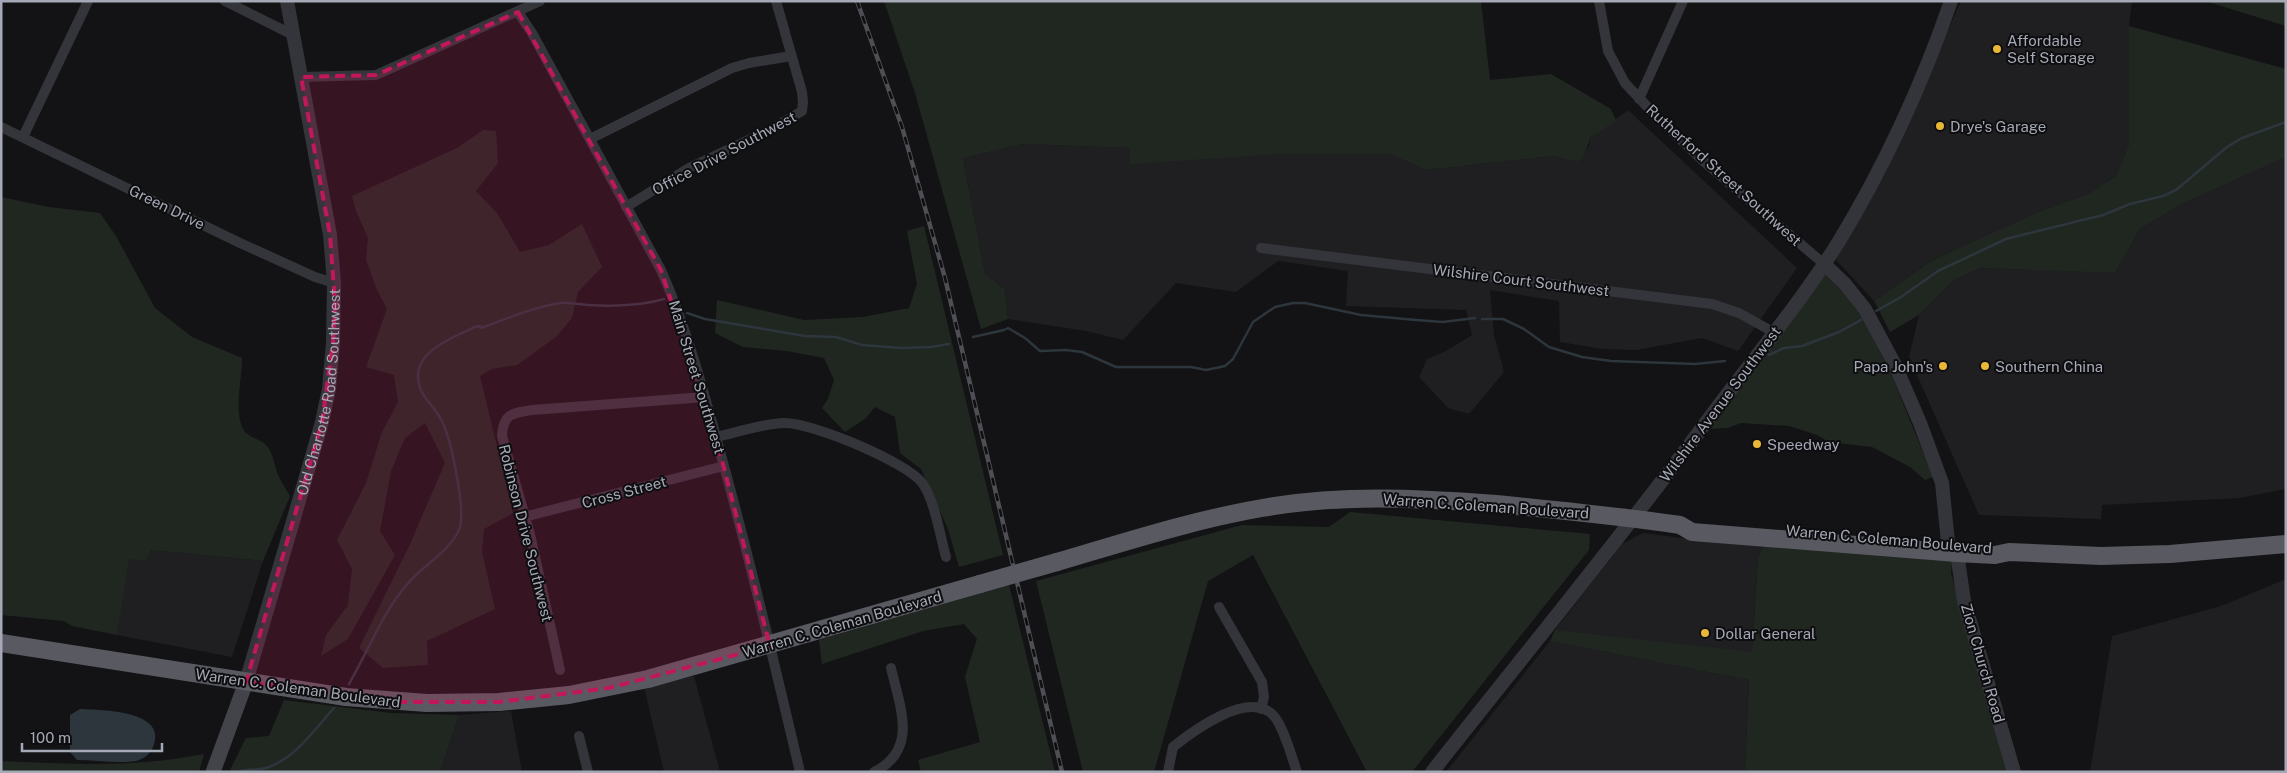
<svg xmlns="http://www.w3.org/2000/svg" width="2287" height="773" viewBox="0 0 2287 773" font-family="'Public Sans',sans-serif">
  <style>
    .built { fill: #1f1f22 }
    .green { fill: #202721 }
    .water { fill: #2d353d }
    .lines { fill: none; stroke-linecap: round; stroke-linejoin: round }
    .stream { stroke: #2d353d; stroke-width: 2.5 }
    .minor { stroke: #34353a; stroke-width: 10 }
    .tertiary { stroke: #34353a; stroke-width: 14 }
    .secondary { stroke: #424449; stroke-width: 15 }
    .trunk { stroke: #595a61; stroke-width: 18 }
    .rail-casing { stroke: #4d4f54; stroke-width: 4.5 }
    .rail { stroke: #0e0e10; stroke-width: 2.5; stroke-dasharray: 8; stroke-linecap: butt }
    .trunk-bridge { stroke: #595a61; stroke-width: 18 }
    .marked { fill: #c2185b; fill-opacity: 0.2; stroke: #c2185b; stroke-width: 4; stroke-dasharray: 10 6; stroke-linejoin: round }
    .poi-dot { fill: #e9b737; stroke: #0e0e10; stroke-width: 2 }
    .labels { text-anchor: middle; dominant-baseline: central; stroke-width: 4; stroke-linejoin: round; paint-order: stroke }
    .poi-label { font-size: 15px; fill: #a5a9b5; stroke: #0e0e10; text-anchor: start }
    .street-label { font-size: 15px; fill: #a5a9b5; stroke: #0e0e10 }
  </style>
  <rect width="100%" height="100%" fill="#131315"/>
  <!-- built -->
  <path class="built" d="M1961,1h171l-3,25v118l-13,32 -26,17 -57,21 -100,46 -59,41 -38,-41 49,-89z
    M1628,110l169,158 -59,83 -36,-13 -66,12 -33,-1 -43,-7 -1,-41 -69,-11 4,45 10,37 -35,42 -21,-6 -29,-31 8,-18 19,-8 26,-16 -6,-25 -120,-4 2,-35 -70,-10 -42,31 -60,-9 -53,57 -37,-9 -78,-12 -3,-30 -20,-15 -22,-116 60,-14 107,4v15l152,-9h107l37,16 128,-14 23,6 12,-16 2,-9z
    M2286,157v332l-47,9 -137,7 -1,14 -122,-4 -70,-158 10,-42 35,-35 29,-12 132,5 25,-44 42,-25z
    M1643,533l78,10 43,2 -6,13 -6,95 -197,-23 67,-86z
    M150,550l113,11 -31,96 -115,-22 11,-76z
    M2286,579v193h-196l22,-136 109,-30z
    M1550,641l199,39 -4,92h-299z
    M694,676l26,96h-56l-20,-85z
    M511,711l11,61h-82l19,-57z"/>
  <!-- green -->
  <path class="green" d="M884,1h597l9,79 61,-6 60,35 5,12 -25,16 -8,21 -6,4 -23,-6 -128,14 -37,-16h-107l-152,10v-16l-107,-4 -60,14 22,116 20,15 3,30 -27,10 -66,-236z
    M2205,1h81v25z
    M2129,26l157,43v88l-104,47 -42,25 -25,44 -133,-5 -28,12 -35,35 -29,17 -16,-31 59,-41 100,-46 57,-21 26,-17 13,-32z
    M483,130l13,1 2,32 -22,28 21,22 23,39 29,-7 33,-21 20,43 -24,25 -6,26 -16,19 -39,28 -25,4 -12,7 33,137 -29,16 -2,23 13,57 -68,32 1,24 -45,3 -24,-20 51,-104 35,-81 -20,-40 -20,15 -14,33 -11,60 15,24 -47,84 -27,17 5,-21 22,-30 4,-36 -15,-29 29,-57 16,-51 16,-30 -4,-27 -28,-8 21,-58 -10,-19 -11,-30 2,-22 -12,-27 -4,-15 105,-48z
    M1,197l48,10 51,6 16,23 39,72 37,29 50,21c0,21 -7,47 -1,66 4,15 18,13 26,22 7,9 7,19 11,29 3,7 8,14 12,21l-27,65 -112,-11 -6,11 -16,-2 -12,76 -45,-9 -8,-5 -63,-6z
    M924,226l79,329 -44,12 -11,-38 -27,-60 -21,-16 -5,-36 -20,-10 -9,11 -21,14 -23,-24 6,-9 6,-19 -10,-22 -37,-7 -44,-4 -28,-14 2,-33 87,20 59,-3 46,-9 8,-24 -10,-53z
    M1825,275l19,18 16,20 32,63 41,101 -8,3 -15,-13 -38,-20 -43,-5 -12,-7 -28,-9 -48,-3 -13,5 -20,1z
    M1350,512l240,22 -1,16 -177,222h-45l-114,-217 -45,26 -54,191h-71l-47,-191 206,-56 87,2z
    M1764,545l188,14 -1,14 57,199h-263l4,-92 -199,-39 5,-11 197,22 6,-94z
    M1009,585l46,187h-134l-3,-12 62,-18 -15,-65 12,-38 -13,-15 -41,7 -101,33 -3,-24z
    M284,700l107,13 68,2 -19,57h-211l17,-34 23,-2z
    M204,754l-5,18h-198v-11c70,3 134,7 203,-7z"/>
  <!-- water -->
  <path class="water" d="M80,709c21,1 89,1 73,38 -3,7 -9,12 -17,14 -18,3 -40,-1 -59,-1l-7,-8v-37z"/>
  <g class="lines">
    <!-- stream -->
    <path class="stream" d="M1876,311l25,-14 37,-26 68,-32 97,-24 27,-11 33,-8 13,-6 51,-43 15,-9 44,-16
      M687,313l18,6 100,17 31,1 26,8 39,3 30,-1 18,-3
      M1482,319h21l21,10 25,18 33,10 29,4 84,3 30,-3
      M973,337l31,-7 4,-2 17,10 15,13 26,-1 16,2 34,15h75l15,3 19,-4 8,-7 20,-37 22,-15 18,-4h12l56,12 55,5 27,2 32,-4
      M1769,355l15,-7 18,-2 37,-14 22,-12
      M349,684c22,-38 37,-82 70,-112 13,-11 36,-28 41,-45 5,-19 -9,-94 -21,-111 -6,-10 -15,-17 -19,-28 -12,-35 30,-49 55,-61l5,-1 1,2c18,-7 70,-27 88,-25 28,4 68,4 95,-4
      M238,772c10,-4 21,-1 31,-5 27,-10 46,-38 65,-59"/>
    <!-- minor -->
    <path class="minor" d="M225,1l68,34
      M1599,1l9,50 17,32 31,33 46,44 122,104
      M518,12l14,21 129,237c25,56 41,115 57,174 30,108 56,218 82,328
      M301,77l75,-2 164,-74
      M1639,99l44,-98
      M1,127l239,116 75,34 19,6
      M23,137l65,-136
      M590,139l142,-71 17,-5 42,-7
      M626,207l63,-39 83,-39 30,-18 1,-9 -1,-10 -26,-91
      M1261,248l451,56 27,9 36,20
      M716,437c22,-5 45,-13 68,-14 26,-1 124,39 139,61 12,18 17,52 23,73
      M524,517l200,-51
      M1219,607l43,75 2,15 -3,12
      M560,670l-30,-136 -28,-98c1,-22 10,-23 30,-26l173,-13
      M579,736l9,36
      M874,772c45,-22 26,-65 17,-104
      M1168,772l5,-25c20,-16 75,-57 100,-32 10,10 19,43 24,57"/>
    <!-- tertiary -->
    <g class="tertiary">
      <path d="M1824,264l21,20 20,25 30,56 25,58 22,60 6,59"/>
      <path d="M1957,553l7,48 50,171"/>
      <path id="s1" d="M246,682l76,-260 7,-33 4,-47 1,-59 -4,-48 -43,-234"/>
      <path d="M1432,772c88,-112 179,-222 264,-336 47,-65 99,-125 142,-193 46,-76 84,-158 113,-242"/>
    </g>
    <!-- secondary -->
    <path class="secondary" d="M213,772l33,-90"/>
    <!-- trunk -->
    <path class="trunk" d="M1057,562c68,-20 136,-42 205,-54 78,-14 155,-10 234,-4 61,6 123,12 184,21l12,7 265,21 38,2 14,-3 92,4 69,-2 116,-10
      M1,643l345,54 81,6 72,-1 70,-7 79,-16 332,-95"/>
    <!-- rail casing -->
    <g class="rail-casing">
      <path id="rail" d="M857,1l45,126 43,151 117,494"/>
    </g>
    <!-- rail -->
    <use href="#rail" class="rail"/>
    <!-- trunk-bridge -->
    <path class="trunk-bridge" d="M980,584l77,-22"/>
  </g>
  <!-- marked area -->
  <path class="marked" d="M518,12l143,258 55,167 54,209 -161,42 -110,14h-104l-149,-20 76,-260 11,-80 2,-39 -5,-68 -29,-158 75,-2z"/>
  <!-- markers -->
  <g class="poi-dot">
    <circle cx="1997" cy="49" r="5"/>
    <circle cx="1940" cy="126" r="5"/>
    <circle cx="1943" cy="366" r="5"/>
    <circle cx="1985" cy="366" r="5"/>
    <circle cx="1757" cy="444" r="5"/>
    <circle cx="1705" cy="633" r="5"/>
  </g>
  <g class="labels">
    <!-- poi labels -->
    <g class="poi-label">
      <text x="2007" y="40">Affordable<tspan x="2007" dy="17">Self Storage</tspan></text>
      <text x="1950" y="126">Drye's Garage</text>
      <text x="1933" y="366" text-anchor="end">Papa John's</text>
      <text x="1995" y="366">Southern China</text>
      <text x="1767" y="444">Speedway</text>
      <text x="1715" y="633">Dollar General</text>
    </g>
    <!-- street labels -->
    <g class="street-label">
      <text transform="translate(724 153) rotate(-28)">Office Drive Southwest</text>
      <text transform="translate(1724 175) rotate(42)">Rutherford Street Southwest</text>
      <text transform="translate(167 207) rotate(26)">Green Drive</text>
      <text transform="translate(1521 280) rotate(7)">Wilshire Court Southwest</text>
      <text transform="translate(697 377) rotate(73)">Main Street Southwest</text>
      <text stroke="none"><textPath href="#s1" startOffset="300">Old Charlotte Road Southwest</textPath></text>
      <text transform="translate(1720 404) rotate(-53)">Wilshire Avenue Southwest</text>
      <text transform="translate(624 492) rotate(-15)">Cross Street</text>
      <text transform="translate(1486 506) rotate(4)">Warren C. Coleman Boulevard</text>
      <text transform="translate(526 533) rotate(76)">Robinson Drive Southwest</text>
      <text transform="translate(1889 539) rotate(5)">Warren C. Coleman Boulevard</text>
      <text transform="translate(842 624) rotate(-16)">Warren C. Coleman Boulevard</text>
      <text transform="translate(1983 663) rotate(74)">Zion Church Road</text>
      <text transform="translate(298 688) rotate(8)">Warren C. Coleman Boulevard</text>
    </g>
  </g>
  <!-- border -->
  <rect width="2287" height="773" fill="none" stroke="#a5a9b5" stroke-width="5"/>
  <!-- scale -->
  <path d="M22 743v8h140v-8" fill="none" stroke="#a5a9b5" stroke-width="2.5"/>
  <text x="30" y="743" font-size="15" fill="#a5a9b5" stroke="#0e0e10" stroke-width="4" paint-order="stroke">100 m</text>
</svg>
